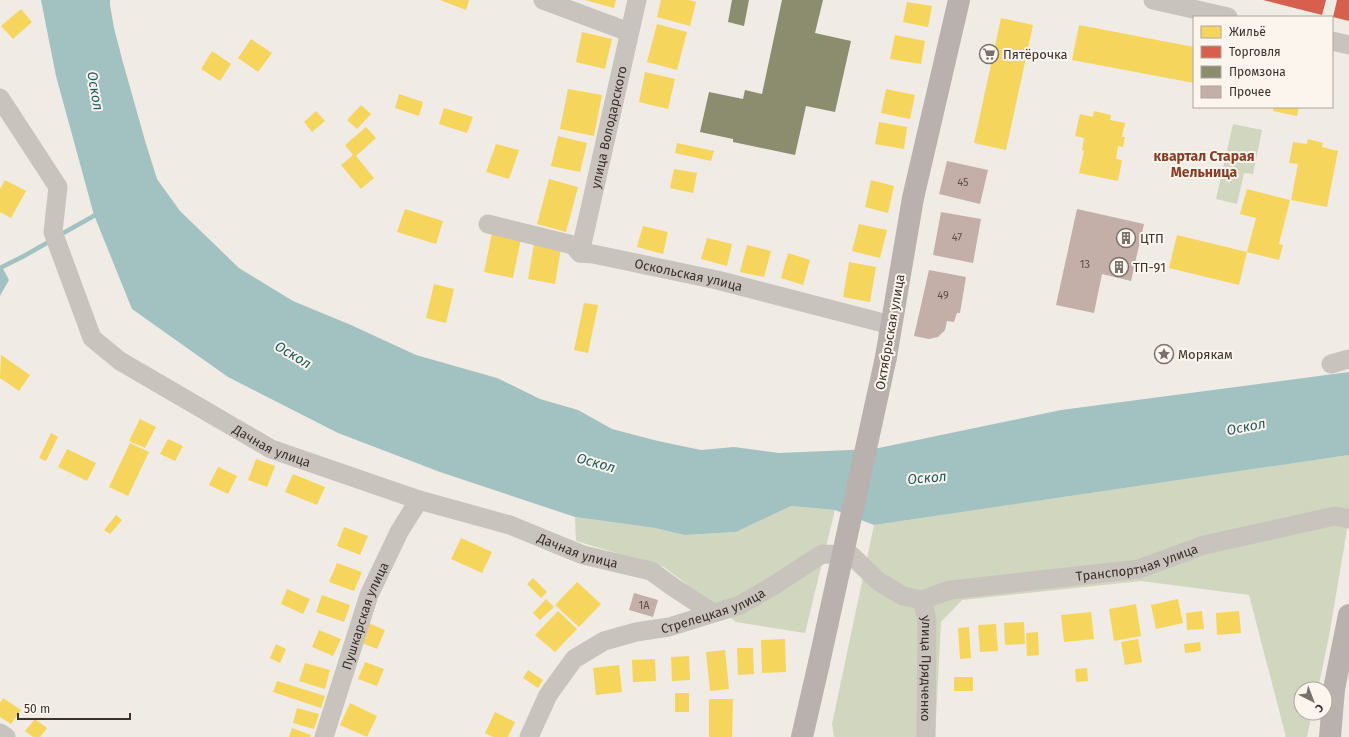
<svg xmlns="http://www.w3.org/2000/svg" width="1349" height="737" viewBox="0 0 1349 737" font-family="'Fira Sans',sans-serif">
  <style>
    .green { fill: #d1d6bf }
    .water { fill: #a1c2c1 }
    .homes { fill: #f6d55c }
    .shops { fill: #d6604d }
    .industry { fill: #8c8c6e }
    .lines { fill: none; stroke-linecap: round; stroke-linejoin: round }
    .stream { stroke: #a1c2c1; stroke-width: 4.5 }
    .building { fill: #c3afa7 }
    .minor { stroke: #c9c3be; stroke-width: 19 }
    .major { stroke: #b8b1ad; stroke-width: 22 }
    .major-bridge { stroke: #b8b1ad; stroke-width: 22 }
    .labels { text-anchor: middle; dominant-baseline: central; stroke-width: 4; stroke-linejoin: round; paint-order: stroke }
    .number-label { font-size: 11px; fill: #5d504a }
    .poi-label { font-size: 13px; fill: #3b302b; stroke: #fbf5ee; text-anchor: start }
    .street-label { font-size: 13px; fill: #3b302b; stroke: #fbf5ee }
    .water-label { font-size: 14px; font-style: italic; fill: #1f5a5e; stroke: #fbf5ee }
    .neighbourhood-label { font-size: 14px; font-weight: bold; fill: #8c3b22; stroke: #fbf5ee }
  </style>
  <rect width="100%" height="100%" fill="#f0ebe5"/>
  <!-- green -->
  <path class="green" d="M1233,124l29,6 -9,44 -9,-1 -7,31 -21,-5z
    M1349,455v63l-20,118 -11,53h-17v24h11l-5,24h-21l-37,-142 -108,-14 -179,19 -21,22 -6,115h-101l-2,-13 42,-199z
    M791,506l44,4 -30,123 -69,-11 -72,-55 -88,-26 -1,-24 80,11 31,7 50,-3z"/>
  <!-- water -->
  <path class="water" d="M41,0h69v5l4,23 8,31 24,85 11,35 23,32 59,57 54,33 58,24 65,30 81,23 43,21 38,11 34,19 46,12 43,9 33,-3 45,6 95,-4 187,-39 288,-38v83l-475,70 -39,-15 -44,-4 -55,26 -51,3 -30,-7 -80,-11 -135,-45 -102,-39 -110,-56 -96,-68 -38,-94 -38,-139z
    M2,267l7,13 -9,16v-28z"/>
  <!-- homes -->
  <path class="homes" d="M440,0h29l-3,10z
    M585,0h31l-2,8z
    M661,0h28l7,2 -6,24 -33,-9z
    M907,2l25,4 -4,21 -25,-5z
    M21,9l11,13 -19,17 -12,-13z
    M1001,18l32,7 -27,125 -32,-7z
    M657,24l30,8 -10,38 -30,-8z
    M1079,25l115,22v36l-122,-23z
    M582,32l30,7 -7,30 -29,-7z
    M895,35l30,6 -4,23 -31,-5z
    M251,39l21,14 -14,19 -20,-14z
    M212,51l19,13 -11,17 -19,-12z
    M645,72l30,7 -7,30 -29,-7z
    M568,89l34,6 -8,41 -34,-7z
    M886,89l29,6 -5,24 -29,-6z
    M399,94l24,8 -4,14 -24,-8z
    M361,105l10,9 -14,15 -10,-9z
    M1274,107h25l-2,9 -24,-5z
    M444,108l29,9 -6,16 -28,-9z
    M316,111l9,10 -13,11 -8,-10z
    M1094,111l17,4 -1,5 15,3 -3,14h3l-2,10 -5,-1 -2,13 6,1 -4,21 -39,-8 5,-22 -2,-1 2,-12 -9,-2 5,-22 13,3z
    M879,122l28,5 -3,22 -29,-5z
    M366,127l10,11 -20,18 18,22 -13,11 -20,-24 12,-10 -8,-10z
    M558,136l29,7 -7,29 -29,-6z
    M1308,139l15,4 -1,4 16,4 -11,56 -36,-7 7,-36 -9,-1 4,-21 14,2z
    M677,143l37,8 -3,10 -36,-8z
    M496,144l23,6 -10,29 -23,-7z
    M674,169l23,4 -4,20 -23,-5z
    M549,179l29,8 -12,45 -29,-8z
    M5,180l21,11 -15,27 -11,-6v-23z
    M871,180l23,6 -6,27 -23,-6z
    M1247,189l43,11 -11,44 4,1 -4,15 -32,-8 9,-34 -16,-4z
    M405,209l38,12 -7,23 -39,-12z
    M859,224l28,6 -7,28 -28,-7z
    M643,226l25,6 -5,22 -26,-7z
    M492,233l29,6 -8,39 -29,-6z
    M1177,235l70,17 -8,33 -70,-17z
    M707,238l25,6 -5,22 -26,-7z
    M534,244l27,5 -6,35 -27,-5z
    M747,245l24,6 -7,26 -24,-5z
    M788,253l22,7 -7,25 -22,-7z
    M849,262l27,5 -6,35 -27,-5z
    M434,284l20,5 -8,34 -20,-5z
    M584,303l14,2 -10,48 -14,-3z
    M1,355l29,20 -11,16 -19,-13z
    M140,419l16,8 -11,21 -16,-7z
    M51,433l7,4 -12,24 -7,-3z
    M168,439l15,7 -8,15 -15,-7z
    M130,443l19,9 -21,44 -19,-9z
    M67,449l29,14 -9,18 -29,-14z
    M256,459l19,7 -8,21 -19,-7z
    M218,467l19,9 -9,18 -19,-9z
    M293,474l32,13 -8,18 -32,-13z
    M116,515l6,5 -12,14 -6,-4z
    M344,527l24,9 -8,19 -23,-9z
    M461,538l31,14 -10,21 -31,-14z
    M337,563l25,9 -8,19 -25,-9z
    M533,578l14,14 -6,6 -14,-14z
    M577,582l24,22 -22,23 -24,-22z
    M287,589l23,10 -7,15 -22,-10z
    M322,595l28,10 -6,17 -28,-10z
    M546,599l8,8 -14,13 -7,-7z
    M1178,599l5,24 -27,6 -5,-24z
    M1136,604l5,32 -27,5 -5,-32z
    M558,611l19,18 -22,23 -20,-17z
    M1202,611l2,18 -17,1 -1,-17z
    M1239,611l2,22 -24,2 -1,-22z
    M1091,612l3,27 -30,3 -3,-27z
    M1024,622l1,22 -20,1 -1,-22z
    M368,623l17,7 -8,19 -17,-7z
    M996,624l2,27 -18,1 -2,-27z
    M969,627l2,31 -11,1 -2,-31z
    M319,630l22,9 -8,17 -21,-9z
    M1038,632l1,23 -12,1 -1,-23z
    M785,639l1,33 -24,1 -1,-33z
    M1138,639l4,23 -17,3 -4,-23z
    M1200,642l1,9 -16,2 -1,-9z
    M276,644l10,5 -6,14 -10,-5z
    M737,648h16l1,26 -16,1z
    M725,650l4,39 -19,2 -4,-39z
    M689,656l1,24 -18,1 -1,-24z
    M655,659l1,22 -23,1 -1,-22z
    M365,662l19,7 -7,17 -19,-7z
    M305,663l25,7 -5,19 -26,-8z
    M619,665l3,27 -26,3 -3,-27z
    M1087,668l1,13 -12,1 -1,-13z
    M528,670l15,10 -5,8 -15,-10z
    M954,677h19v14h-19z
    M277,681l48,15 -4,12 -48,-16z
    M675,693h14v19h-14z
    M3,698l18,12 -10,14 -11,-7v-14z
    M709,699h24l-1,38h-23z
    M350,703l27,13 -10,21 -27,-12z
    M297,708l22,6 -5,15 -21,-6z
    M495,712l20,10 -7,15h-15l-8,-4z
    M35,719l12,9 -7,9h-7l-8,-6z
    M292,728l19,7 -1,2h-21z"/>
  <!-- shops -->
  <path class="shops" d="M1263,0h63l-4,15z
    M1337,0h12v21l-16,-4z"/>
  <!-- industry -->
  <path class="industry" d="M732,0h17l-5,26 -16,-4z
    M782,0h41l-8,33 36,8 -16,71 -29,-6 -11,49 -62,-13v-3l-33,-7 9,-40 34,7 2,-9 17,4z"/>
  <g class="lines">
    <!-- stream -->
    <path class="stream" d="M58,236l41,-23
      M0,269l2,-2 22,-11 28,-16"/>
  </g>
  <!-- building -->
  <path class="building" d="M947,161l41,9 -8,34 -41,-10z
    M1077,209l67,15 -13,57 -29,-7 -8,39 -38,-8z
    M941,212l40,7 -8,44 -40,-8z
    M929,270l37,7 -6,36h-3l-3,9 -7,-1 -2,9 -7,7 -9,2 -15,-3z
    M634,593l24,7 -5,17 -24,-7z"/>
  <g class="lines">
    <!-- minor -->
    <g class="minor">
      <path d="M543,0l86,32"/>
      <path d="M1153,0l75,17"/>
      <path d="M1332,41l17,4"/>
      <path id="s1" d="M0,98l58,89 -5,45 39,106 28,23 151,88 148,51 91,25 73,30 68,16 22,16 40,26"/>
      <path id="s2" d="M488,224l85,21 7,8 13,1 124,26 174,45"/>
      <path id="s3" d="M580,253l57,-253"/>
      <path d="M1331,364l18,-5"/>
      <path id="s4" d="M922,600l28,-10 189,-21 65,-24 131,-29 14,3"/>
      <path id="s5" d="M922,600l5,19 -1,118"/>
      <path d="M0,733l6,4"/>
      <path id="s6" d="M324,737l45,-142 30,-63 20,-32"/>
      <path id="s7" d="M529,737l19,-42 26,-36 30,-18 32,-9 33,-5 71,-22 33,-19 49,-32 29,1 27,26 25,15 19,4"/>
    </g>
    <!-- major -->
    <path class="major" d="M886,357l27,-159 46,-198
      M802,737l17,-74
      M1330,737l4,-48 15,-74"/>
    <!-- major-bridge -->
    <path class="major-bridge" d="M819,663l67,-306"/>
  </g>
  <!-- icons -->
  <defs>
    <g id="supermarket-ring" transform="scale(1)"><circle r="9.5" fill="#fbf5ee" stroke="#7a716c" stroke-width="1.5"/><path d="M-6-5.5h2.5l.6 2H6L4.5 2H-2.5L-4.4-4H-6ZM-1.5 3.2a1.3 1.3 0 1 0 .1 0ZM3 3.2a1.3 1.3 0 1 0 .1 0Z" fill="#7a716c"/></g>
    <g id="building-ring" transform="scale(1)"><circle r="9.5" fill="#fbf5ee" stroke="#7a716c" stroke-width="1.5"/><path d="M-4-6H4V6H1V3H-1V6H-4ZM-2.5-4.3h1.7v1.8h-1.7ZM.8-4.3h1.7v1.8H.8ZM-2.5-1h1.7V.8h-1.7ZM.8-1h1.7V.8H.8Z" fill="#7a716c"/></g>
    <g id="sight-ring" transform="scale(1)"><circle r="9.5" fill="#fbf5ee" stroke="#7a716c" stroke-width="1.5"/><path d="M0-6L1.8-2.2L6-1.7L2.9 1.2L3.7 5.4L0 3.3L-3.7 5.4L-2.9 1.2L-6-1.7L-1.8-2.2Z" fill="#7a716c"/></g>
  </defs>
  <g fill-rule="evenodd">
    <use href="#supermarket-ring" x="989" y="54"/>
    <use href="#building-ring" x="1126" y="238"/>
    <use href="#building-ring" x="1119" y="267"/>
    <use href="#sight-ring" x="1164" y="354"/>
  </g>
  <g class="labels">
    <!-- number labels -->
    <g class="number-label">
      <text x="963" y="182">45</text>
      <text x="957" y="237">47</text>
      <text x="1085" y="264">13</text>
      <text x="943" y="295">49</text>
      <text x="644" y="605">1А</text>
    </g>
    <!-- poi labels -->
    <g class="poi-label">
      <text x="1003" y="54">Пятёрочка</text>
      <text x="1140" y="238">ЦТП</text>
      <text x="1133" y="267">ТП-91</text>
      <text x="1178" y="354">Морякам</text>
    </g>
    <!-- street labels -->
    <g class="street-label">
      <text stroke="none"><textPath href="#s3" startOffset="129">улица Володарского</textPath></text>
      <text stroke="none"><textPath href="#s2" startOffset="209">Оскольская улица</textPath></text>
      <text transform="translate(890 332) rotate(-80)">Октябрьская улица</text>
      <text stroke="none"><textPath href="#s1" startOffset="475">Дачная улица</textPath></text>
      <text stroke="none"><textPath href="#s1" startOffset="799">Дачная улица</textPath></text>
      <text stroke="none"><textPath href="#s4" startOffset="219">Транспортная улица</textPath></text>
      <text stroke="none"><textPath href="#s7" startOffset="239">Стрелецкая улица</textPath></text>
      <text stroke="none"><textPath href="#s6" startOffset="128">Пушкарская улица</textPath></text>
      <text stroke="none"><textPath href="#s5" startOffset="69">улица Прядченко</textPath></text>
    </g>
    <!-- water labels -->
    <g class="water-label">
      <text transform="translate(95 91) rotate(80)">Оскол</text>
      <text transform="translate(293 355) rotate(31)">Оскол</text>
      <text transform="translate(1246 427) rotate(-11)">Оскол</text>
      <text transform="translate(596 463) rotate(16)">Оскол</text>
      <text transform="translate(927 478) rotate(-5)">Оскол</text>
    </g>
    <!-- neighbourhood labels -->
    <g class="neighbourhood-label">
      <text x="1204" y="156">квартал Старая<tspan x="1204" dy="16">Мельница</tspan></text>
    </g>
  </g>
  <!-- legend -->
  <rect x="1193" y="16" width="140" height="92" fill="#fbf5ee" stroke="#aea6a0"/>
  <rect x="1201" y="26" width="20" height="12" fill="#f6d55c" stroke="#aea6a0"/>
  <text x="1229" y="36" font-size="12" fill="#3b302b">Жильё</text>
  <rect x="1201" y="46" width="20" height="12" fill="#d6604d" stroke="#aea6a0"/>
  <text x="1229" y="56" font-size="12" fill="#3b302b">Торговля</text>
  <rect x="1201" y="66" width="20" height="12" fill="#8c8c6e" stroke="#aea6a0"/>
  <text x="1229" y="76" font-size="12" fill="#3b302b">Промзона</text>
  <rect x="1201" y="86" width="20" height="12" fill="#c3afa7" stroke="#aea6a0"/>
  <text x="1229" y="96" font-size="12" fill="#3b302b">Прочее</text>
  <!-- north arrow -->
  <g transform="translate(1313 701) rotate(138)"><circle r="19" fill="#fbf5ee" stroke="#aea6a0"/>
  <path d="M0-3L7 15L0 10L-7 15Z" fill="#7a716c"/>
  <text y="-6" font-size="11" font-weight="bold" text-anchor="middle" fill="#3b302b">С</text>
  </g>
  <!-- scale -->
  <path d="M18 713v6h112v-6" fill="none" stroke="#3b302b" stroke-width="2"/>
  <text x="24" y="713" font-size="12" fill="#3b302b" stroke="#fbf5ee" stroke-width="3" paint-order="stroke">50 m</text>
</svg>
